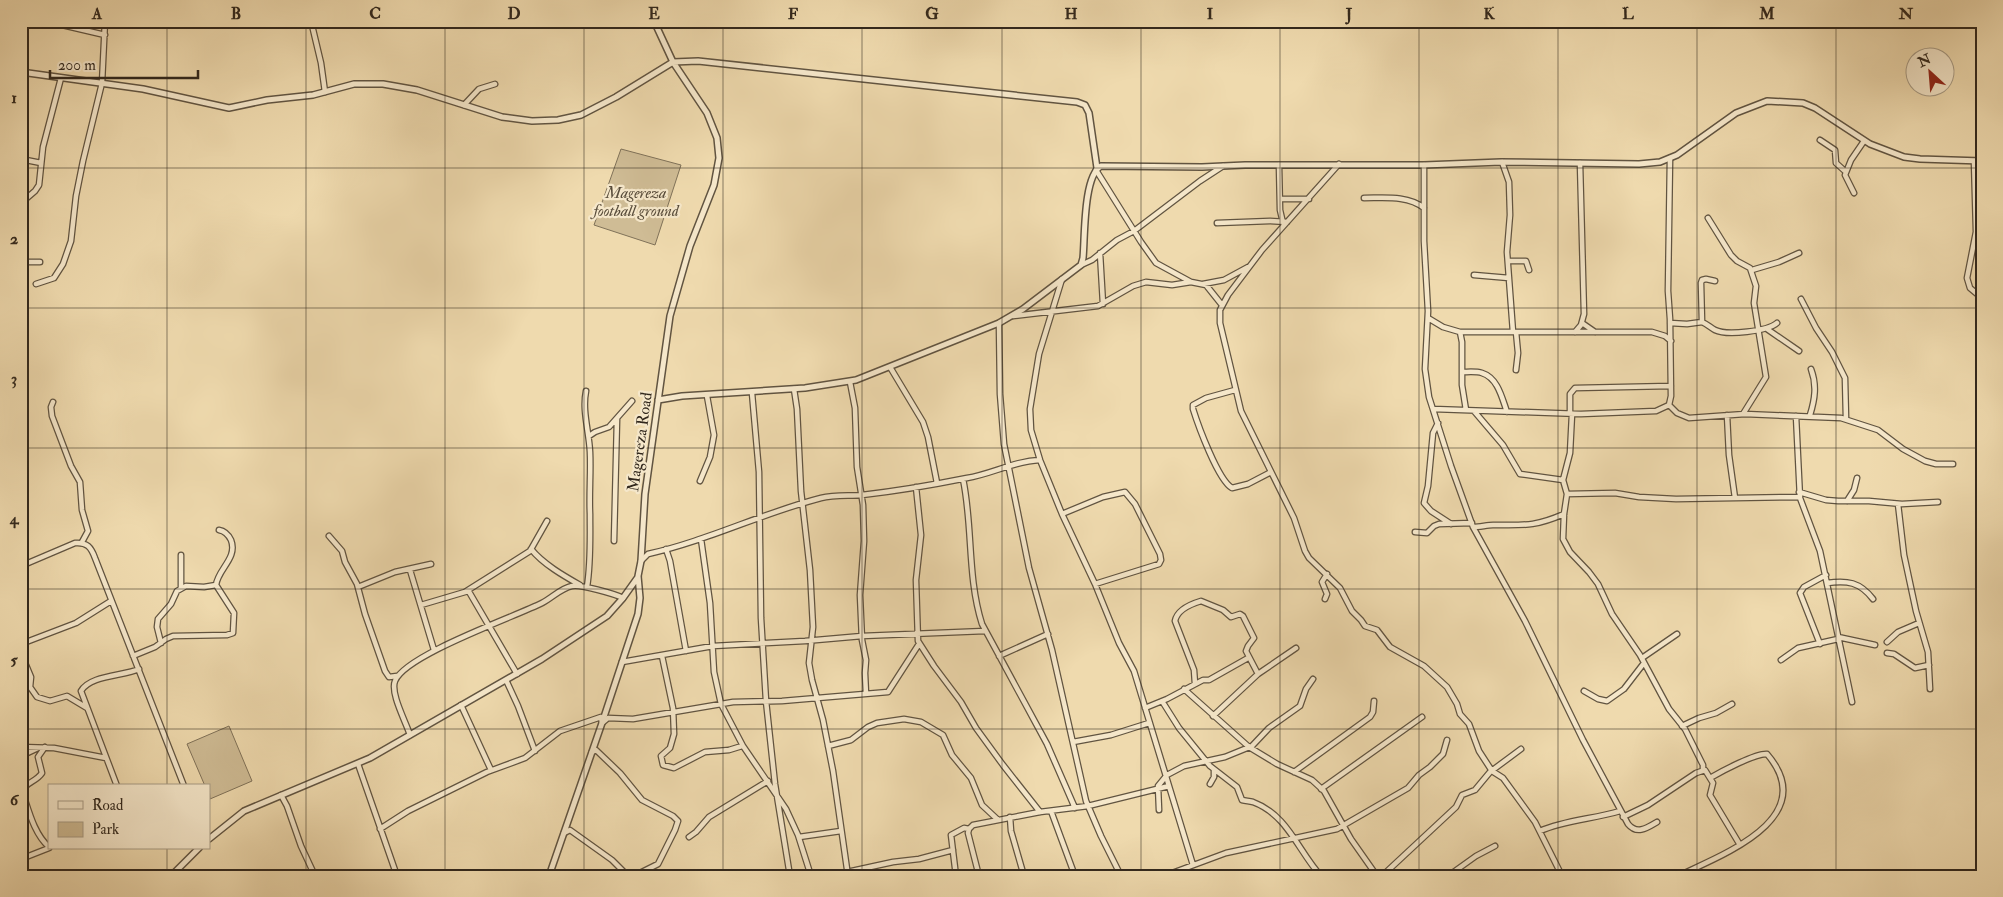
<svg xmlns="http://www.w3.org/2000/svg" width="2003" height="897" viewBox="0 0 2003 897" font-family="'IM FELL Double Pica',serif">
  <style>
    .green { fill: #cfbc95; stroke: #807259 }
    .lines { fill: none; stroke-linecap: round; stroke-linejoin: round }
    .minor-casing { stroke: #615441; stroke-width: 7 }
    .tertiary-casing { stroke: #615441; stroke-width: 8 }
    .minor { stroke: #f5e7ca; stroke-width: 4.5 }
    .tertiary { stroke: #f5e7ca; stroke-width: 5 }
    .grid { fill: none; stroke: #32281d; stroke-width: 1; stroke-opacity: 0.55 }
    .labels { text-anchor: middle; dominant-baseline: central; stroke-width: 4.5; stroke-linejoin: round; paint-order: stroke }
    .park-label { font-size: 16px; font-style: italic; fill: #594d3b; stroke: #f5e7ca }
    .street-label { font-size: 16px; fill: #32281d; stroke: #f5e7ca }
    .neatline { fill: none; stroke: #32281d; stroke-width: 2 }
    .grid-label { font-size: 16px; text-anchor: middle; font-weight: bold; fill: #32281d }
  </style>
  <rect width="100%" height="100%" fill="#efdaae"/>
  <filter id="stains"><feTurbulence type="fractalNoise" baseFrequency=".004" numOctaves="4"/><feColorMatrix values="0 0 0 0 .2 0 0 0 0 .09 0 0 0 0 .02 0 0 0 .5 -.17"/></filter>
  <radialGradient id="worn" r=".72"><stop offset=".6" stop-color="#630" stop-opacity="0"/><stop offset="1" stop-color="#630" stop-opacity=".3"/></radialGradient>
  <!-- green -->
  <path class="green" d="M621,149l60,16 -26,80 -61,-20z
    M229,726l23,55 -42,18 -1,-13h-4l-18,-42z"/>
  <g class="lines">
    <!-- minor casing -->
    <g class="minor-casing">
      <path id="minor" d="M45,21l60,14
        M311,21l10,42 4,29
        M464,105l15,-16 16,-5
        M1820,140l15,10 1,13 10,9
        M21,159l20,4
        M1974,161l2,71 -9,46 3,10 12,10
        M1502,162l7,20 1,33 -3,37 6,80
        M1339,164l-77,86 -34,45 -8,15v13l21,88 53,107 11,33 4,7 31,30 12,23 9,9 4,6 12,4 13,17 34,19 23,21 10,17 3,10 9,10 10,27 13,20 11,7 32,44 27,54
        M1279,165l1,45 3,13
        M1424,165v76l4,70 -3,58 4,28 22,69 22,61 52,94 58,119 45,84c9,11 19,4 29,-2
        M1096,170l45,72 15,21 35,19 15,3 16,20
        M1854,193l-9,-18 6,-15 13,-19
        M1364,198c20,0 44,-3 60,10
        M1280,199h29
        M21,203l14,-12 4,-6 4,-38 18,-69
        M1708,218l23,37 6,6 13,7 6,18 -2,17 12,74 -23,37
        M1217,223l53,-2 17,1
        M1100,253l3,51
        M1508,261h18l3,9
        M21,262h19
        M1081,265l11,-5 25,-20 17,-9 66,-50 23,-15
        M1752,270l27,-8 20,-9
        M1474,275l35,3
        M1062,279l-23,75 -9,55 1,21 9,30 22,54 33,70 24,59 15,28 59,194
        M36,284l18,-6 9,-14 8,-23 5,-45 7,-35 19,-78 3,-62
        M1203,284l21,-4 24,-13
        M1801,299l15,29 16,24 13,26 1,41
        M1013,316l85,-10 35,-20 13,-4 26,3 19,-3
        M1428,318l15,9 17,5h192l13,4 6,5
        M1702,322l-1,-39 1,-3 4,-1 9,2
        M999,323l1,71 4,50 25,124 23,82 34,151 15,35 20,40
        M1582,323l13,9
        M1670,323l17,1 15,-2c5,2 9,6 13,8 12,6 53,1 62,-7
        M1767,329l32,22
        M1460,332l2,10v43l4,25
        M1575,332l6,-7 3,-11 -4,-151
        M890,367l33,55 5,15 9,46
        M1516,370l2,-17 -2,-21
        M1462,372c6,0 14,-1 20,1 16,5 20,25 25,39
        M850,382l5,26 2,59 6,38 1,36 -4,54 2,45 4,20 -1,13 1,21
        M794,389l3,20 4,82 9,79 3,57 -4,36 3,17 11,40 10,51 15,105
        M1235,390l-29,8 -13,7v4c5,16 25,71 39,79l16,-4 23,-12
        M586,391c-4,20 3,40 4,61 1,21 -1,41 0,62 0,25 1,48 -3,73
        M752,393l7,79 2,146 5,83 9,83 15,92
        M53,402l-2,5 1,9 19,50 9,16 2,28 6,21 -6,11
        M1669,405l8,8 12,5 56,-4 96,4 37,12 25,19 22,12 11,3h17
        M1433,409l148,5 75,-3 13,-6 2,-9 -1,-77 -2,-28 2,-133
        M1474,411l29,34 17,29 43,6
        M1570,414v-20l5,-6 96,-2
        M1572,414l-2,39 -7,27 4,14 -3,20 -1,25 7,13 19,20 9,12 14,30 28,41 29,54 16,20 18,36v5
        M1727,415l2,40 6,43
        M1810,415c5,-16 7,-30 1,-46
        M1796,416l4,82 20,53 32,151
        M1438,423l-5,10 -5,53 -4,17 7,8 20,13
        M589,436l6,-4 14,-5 23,-26
        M963,479c10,47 4,98 19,145l65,120 28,64
        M700,481l10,-24 4,-22 -7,-39
        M916,487l5,48 -5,45 2,61 16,25 27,36 15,26 27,37 37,47
        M1799,492l27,8 12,1h31l33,3 36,-2
        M1567,494l48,-1 24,4 37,2 124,-2
        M1847,501l7,-11 3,-12
        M1898,504l6,51 12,56 12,41 2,37
        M1062,514l41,-17 22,-5 10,12 25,50 1,6 -2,4 -64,20
        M1473,527c7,0 14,-2 20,-2 31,0 41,2 71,-11
        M1415,532l12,1 7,-7 5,-2 33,-1
        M329,536l13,15 3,11 12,22 8,30 20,57 4,6 8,-1
        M701,539l9,64 4,69 7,32 22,42 43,63 12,26 13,41
        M614,541l3,-122
        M531,549c12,15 33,27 49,36
        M666,549l4,12 16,90
        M641,561l7,-7c59,-13 114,-41 173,-56 13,-3 27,-2 41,-3 35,-4 70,-10 105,-17 25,-4 47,-17 73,-18
        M21,566l54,-23c12,-1 16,4 20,15l89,228
        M410,570l24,80
        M1827,583c20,-3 33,-1 46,16
        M358,587l37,-15 36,-8
        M181,588v-33
        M468,590l49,84
        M1325,599l2,-5 -5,-12 5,-8
        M421,605l44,-13 65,-41 17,-30
        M1838,637l37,8
        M1887,642l11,-10 21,-9
        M161,643l-4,-16 1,-8 13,-15 6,-13 9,-5 18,1 12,-2
        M21,644l55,-21 35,-22
        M1820,644l-20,-51 4,-6 22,-12
        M21,653l10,24 -1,10 7,10 13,4 17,-5 20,12
        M1887,653l7,1 21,14 14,-3
        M133,656l22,-9 11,-8 7,-3 54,-1 6,-2 1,-20 -18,-28c2,-16 22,-27 15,-45 -3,-6 -6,-9 -12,-10
        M662,656l11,52 1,26 -4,14 -9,8 2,9 11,3 31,-16 24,-2 13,-4
        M999,656l49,-22
        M1642,658l35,-24
        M1781,660l17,-12 40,-9
        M622,662l91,-16 92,-5 57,-5 123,-5
        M506,680l12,26 17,45
        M1195,684l-1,-14 -19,-49c2,-11 16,-17 26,-20l22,9 8,7 9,-3 3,2 11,22 -6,8 -2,5 12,23
        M1184,689l65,58 28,17 35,16 12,11 27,48 26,37
        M1584,691l14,8 9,2 17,-12 20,-26
        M1162,701l17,27 31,38 27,21 5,13c4,1 7,1 11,2 35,13 45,49 68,74
        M461,705l30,65
        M1145,708l22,-9 36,-19h6l39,-22
        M1213,716l45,-42 38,-26
        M1682,726l17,-8 17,-5 16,-9
        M410,735c-4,-13 -20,-42 -15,-54 10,-26 119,-64 147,-78 10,-5 19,-15 30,-17 8,-2 43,8 51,12
        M1073,742l38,-7 38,-12
        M828,746l23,-6 17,-13 9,-4 27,-4 17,3 22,13 9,20 19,23 11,27 15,14
        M21,747l33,1 52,10
        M592,752l4,-2 24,23 22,27 31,16 5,5 -3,9 -17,34 -24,12
        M21,756l17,-8
        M358,764l39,112
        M1294,772l76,-55 3,-5 1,-11
        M1210,784l4,-7v-7
        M117,786l-36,-95c9,-16 43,-15 58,-22
        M21,788c7,19 12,45 28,59
        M1321,789l101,-72
        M22,791c4,-9 14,-9 20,-18l-4,-16 7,-10
        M281,795l6,11 14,40 14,30
        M1159,810l-1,-24 9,-11 17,-9 41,-9 27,-11 17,-18 31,-22 6,-17 7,-10
        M1051,811l24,65
        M1010,817l1,14 13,45
        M1623,817l25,-12 48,-32 9,-3 8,13 -3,12 30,50
        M380,829l28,-18 79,-39 38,-14 35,-27 41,-14 1,6 6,-5 25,1 100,-17 49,-1 106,-9 31,-48
        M1540,831c25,-11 54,-12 80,-20
        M564,833l6,-3 42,30 16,16
        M689,837l7,-5 13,-15 59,-36
        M799,837l42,-6
        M21,859l28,-11
        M847,872l46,-10 26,-3 34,-9
        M956,876l-5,-41 13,-7 5,1
        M979,876l-11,-43 1,-4 4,-4 67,-13 48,-6 81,-20
        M1164,876l62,-23 111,-24 71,-41 11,-13 11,-8 13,-13 4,-14
        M1382,876l74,-69 6,-12 13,-5 15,-18 31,-23
        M1448,876l28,-20 19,-10
        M1678,876c44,-21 144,-58 89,-122 -11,-1 -45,17 -57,24"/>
    </g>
    <!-- tertiary casing -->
    <g class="tertiary-casing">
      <path id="tertiary" d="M21,72l122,17 86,19 38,-8 46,-5 41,-11h29l34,6 85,27 30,4 26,-1 23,-5 35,-18 57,-35 25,-1 379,41 8,3 4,8 8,55
        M658,400l24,-4 123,-8 51,-8 143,-57 24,-14 58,-44 2,-7c2,-19 0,-82 18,-92l101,1 43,-2h179l77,-3 138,2 21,-2 17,-7 59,-42 31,-12 36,2 12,5 55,36 34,13 16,2 62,2
        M209,839l35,-28 126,-53 172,-99 65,-43 16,-18 15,-21
        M171,876l28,-28
        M549,876l53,-153 36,-109 2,-16 -2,-22 3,-15 4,-67 25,-178 20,-70 24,-61 5,-27 -2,-20 -10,-25 -34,-51 -19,-41"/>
    </g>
    <!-- minor -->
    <use href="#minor" class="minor"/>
    <!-- tertiary -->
    <use href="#tertiary" class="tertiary"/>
  </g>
  <!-- grid -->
  <path class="grid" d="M167,21v765M306,21v855M445,21v855M584,21v855M723,21v855M862,21v855M1002,21v855M1141,21v855M1280,21v855M1419,21v855M1558,21v855M1697,21v855M1836,21v855M21,168h1961M21,308h1961M21,448h1961M21,589h1961M21,729h1961M167,848v28"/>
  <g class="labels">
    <!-- park labels -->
    <g class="park-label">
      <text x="636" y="193">Magereza<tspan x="636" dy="18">football ground</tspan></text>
    </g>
    <!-- street labels -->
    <g class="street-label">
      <text transform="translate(640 442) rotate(-82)">Magereza Road</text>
    </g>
  </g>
  <!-- margin -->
  <rect width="2003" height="897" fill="none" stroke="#efdaae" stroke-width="55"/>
  <!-- legend -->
  <rect x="48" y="784" width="162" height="65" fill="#f5e7ca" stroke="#a79b85"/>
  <rect x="58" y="801" width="25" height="8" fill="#f5e7ca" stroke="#a79b85"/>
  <text x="92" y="810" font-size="15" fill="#32281d">Road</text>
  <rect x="58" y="822" width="25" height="15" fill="#cfbc95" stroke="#a79b85"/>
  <text x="92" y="834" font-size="15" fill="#32281d">Park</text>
  <!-- north arrow -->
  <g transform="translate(1930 72) rotate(334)"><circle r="24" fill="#f5e7ca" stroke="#a79b85"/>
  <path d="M0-4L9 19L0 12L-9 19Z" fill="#8f2418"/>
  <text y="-8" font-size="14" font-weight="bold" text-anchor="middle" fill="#32281d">N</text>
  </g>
  <!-- scale -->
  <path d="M50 70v8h148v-8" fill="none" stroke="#32281d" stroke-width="2.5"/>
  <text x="58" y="70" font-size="15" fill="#32281d" stroke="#f5e7ca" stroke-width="4" paint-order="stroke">200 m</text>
  <rect x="28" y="28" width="1948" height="842" class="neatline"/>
  <g class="grid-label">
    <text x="97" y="19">A</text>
    <text x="236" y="19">B</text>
    <text x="375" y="19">C</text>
    <text x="514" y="19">D</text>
    <text x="654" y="19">E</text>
    <text x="793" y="19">F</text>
    <text x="932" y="19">G</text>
    <text x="1071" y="19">H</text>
    <text x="1210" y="19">I</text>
    <text x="1349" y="19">J</text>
    <text x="1489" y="19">K</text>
    <text x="1628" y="19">L</text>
    <text x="1767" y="19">M</text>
    <text x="1906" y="19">N</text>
    <text x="14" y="103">1</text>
    <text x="14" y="244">2</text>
    <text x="14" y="384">3</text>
    <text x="14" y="524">4</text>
    <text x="14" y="665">5</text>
    <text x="14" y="805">6</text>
  </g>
  <rect width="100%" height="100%" filter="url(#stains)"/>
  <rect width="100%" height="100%" fill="url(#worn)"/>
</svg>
